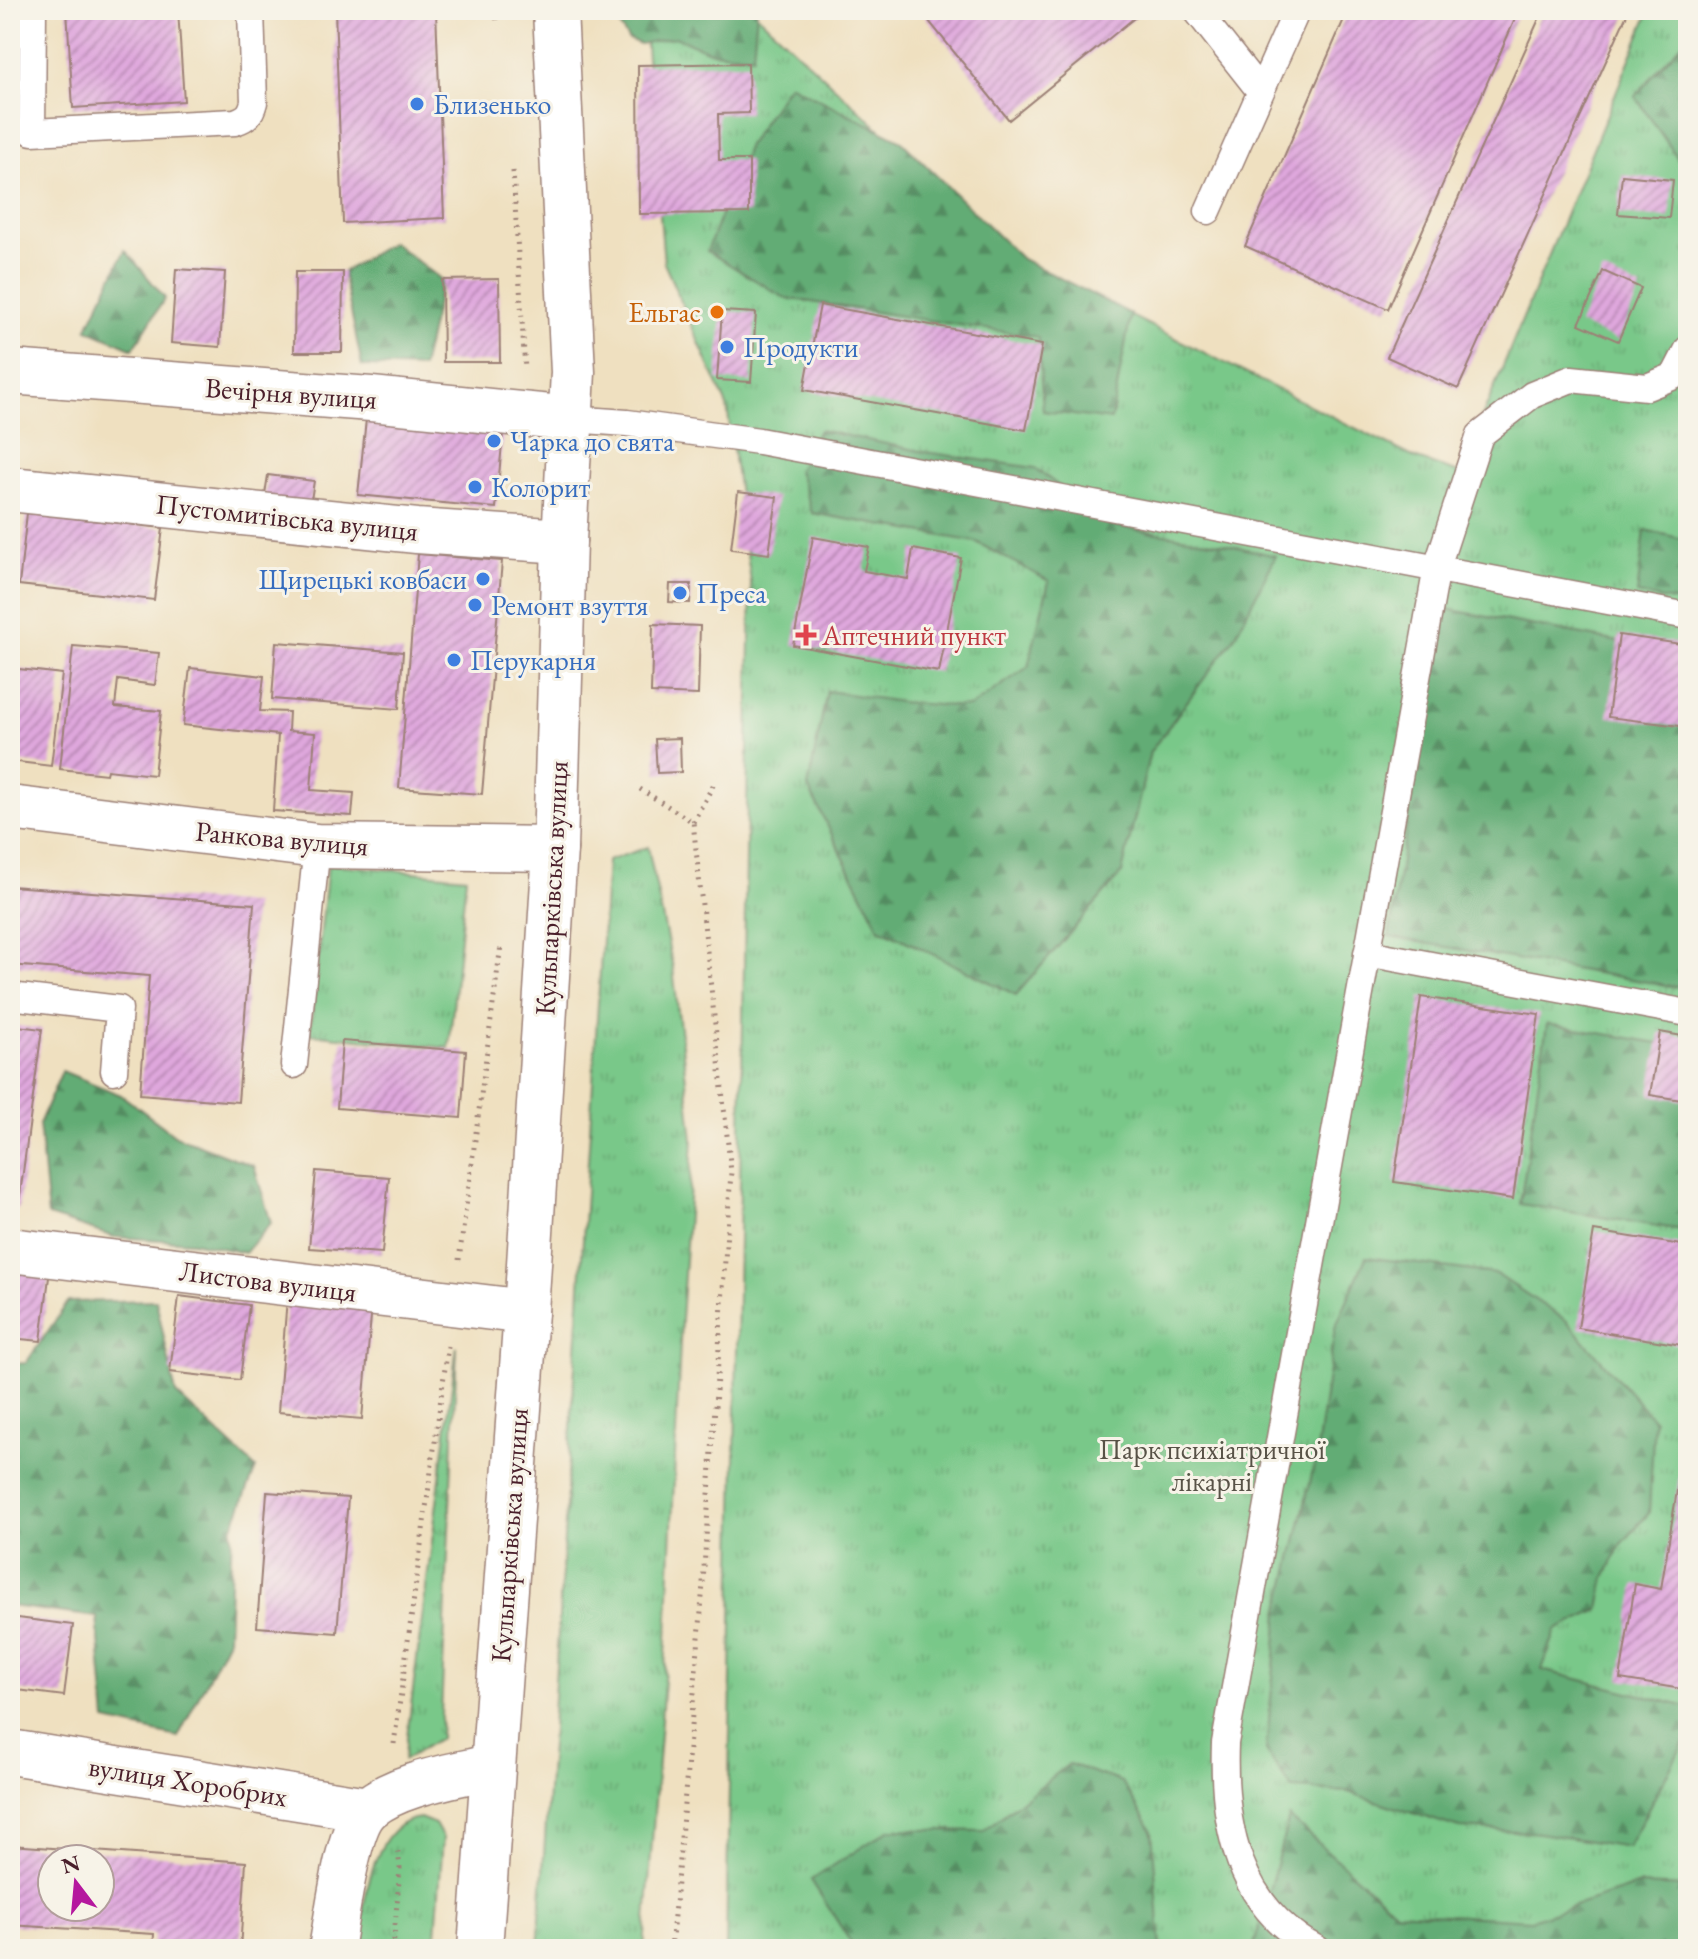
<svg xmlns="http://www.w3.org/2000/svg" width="1698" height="1959" viewBox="0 0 1698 1959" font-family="'EB Garamond',serif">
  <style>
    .grass { fill: url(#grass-tufts); stroke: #62745a; stroke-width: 2 }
    .forest { fill: url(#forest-firs); stroke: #566650; stroke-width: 2 }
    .building { fill: url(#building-hatch); fill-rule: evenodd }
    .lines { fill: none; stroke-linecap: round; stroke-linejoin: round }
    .service-casing { stroke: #9c8076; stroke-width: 29 }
    .minor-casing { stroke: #9c8076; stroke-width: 47 }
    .tertiary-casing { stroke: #9c8076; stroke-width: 47 }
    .primary-casing { stroke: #9c8076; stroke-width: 47 }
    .path { stroke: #9c8076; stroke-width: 5; stroke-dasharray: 2 6; stroke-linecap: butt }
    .service { stroke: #fff; stroke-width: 26 }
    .minor { stroke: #fff; stroke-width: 44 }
    .tertiary { stroke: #fff; stroke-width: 44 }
    .primary { stroke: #fff; stroke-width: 44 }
    .shop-dot { fill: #3f7fe0; stroke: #f7f3e8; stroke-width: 3 }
    .food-dot { fill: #e8710a; stroke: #f7f3e8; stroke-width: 3 }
    .health-dot { fill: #e0444e; stroke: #f7f3e8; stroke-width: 3 }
    .labels { text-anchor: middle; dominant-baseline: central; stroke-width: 6; stroke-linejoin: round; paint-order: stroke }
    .shop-label { font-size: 28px; fill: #366cbe; stroke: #f7f3e8; text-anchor: start }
    .food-label { font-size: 28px; fill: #c56008; stroke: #f7f3e8; text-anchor: end }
    .street-label { font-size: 28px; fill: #4a1f2b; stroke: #f7f3e8 }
    .health-label { font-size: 28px; fill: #be3a42; stroke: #f7f3e8; text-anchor: start }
    .park-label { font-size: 28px; fill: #585247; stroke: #f7f3e8 }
  </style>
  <defs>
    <pattern id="grass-tufts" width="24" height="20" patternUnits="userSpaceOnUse" patternTransform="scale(2)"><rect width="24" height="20" fill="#79c889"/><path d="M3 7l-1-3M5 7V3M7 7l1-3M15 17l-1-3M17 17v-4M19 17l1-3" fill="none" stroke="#6aab76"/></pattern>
    <pattern id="forest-firs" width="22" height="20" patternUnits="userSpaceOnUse" patternTransform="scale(2)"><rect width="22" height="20" fill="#62ac75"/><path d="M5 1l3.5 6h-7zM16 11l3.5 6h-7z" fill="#538b60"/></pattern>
    <pattern id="building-hatch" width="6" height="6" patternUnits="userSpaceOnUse" patternTransform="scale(2)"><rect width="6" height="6" fill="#dfa7dd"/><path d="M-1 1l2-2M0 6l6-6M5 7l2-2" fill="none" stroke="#b787b3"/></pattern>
  </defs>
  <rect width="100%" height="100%" fill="#f7f3e8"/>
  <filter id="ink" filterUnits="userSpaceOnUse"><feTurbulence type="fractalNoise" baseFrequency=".0125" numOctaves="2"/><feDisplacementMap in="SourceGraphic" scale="16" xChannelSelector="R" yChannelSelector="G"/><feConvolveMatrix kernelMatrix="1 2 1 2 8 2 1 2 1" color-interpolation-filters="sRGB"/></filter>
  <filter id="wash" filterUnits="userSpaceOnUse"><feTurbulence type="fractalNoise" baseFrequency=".006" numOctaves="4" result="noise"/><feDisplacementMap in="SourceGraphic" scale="32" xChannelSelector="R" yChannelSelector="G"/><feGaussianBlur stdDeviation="1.8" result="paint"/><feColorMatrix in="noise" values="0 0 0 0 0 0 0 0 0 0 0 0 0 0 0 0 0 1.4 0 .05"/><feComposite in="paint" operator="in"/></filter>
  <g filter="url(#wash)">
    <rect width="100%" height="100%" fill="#efe0c0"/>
    <!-- grass -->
    <path class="grass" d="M643,10h109l269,251 396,198 42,14 191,-463h38v1939h-962l25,-1366 -24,-177 -63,-143z
      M648,847l25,121 20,172 -12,180 -14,320 -23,309h-106l69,-1088z
      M328,864l138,13 -17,171 -139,-14z
      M457,1346l-17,392 -36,22z
      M420,1818l15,6 8,14 -8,111h-78c7,-39 12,-126 63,-131z"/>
    <!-- forest -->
    <path class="forest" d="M621,10h136l-4,46 -41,-4 -37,-15 -35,7 -12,-5 -9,-14z
      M1688,36v137l-53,-77z
      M789,84l111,56 122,119 109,55 -20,106 -68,-9 -5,-74 -253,-39 -78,-47 41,-106z
      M392,242l50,38 -20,88 -60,-2 -19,-94z
      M125,250l40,48 -32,51 -46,-20z
      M819,430l106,22 110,16 75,57 115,19 51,12 -42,82 -84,114 -28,121 -106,122 -137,-67 -71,-141 19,-96 81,12 62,4 58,-40 21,-86 -73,-39 -164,-29 -14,-43z
      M1645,530l43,10v64l-51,-10z
      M1441,608l247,47v334l-299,-52z
      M1547,1024l141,24v183l-168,-27z
      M62,1071l59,24 55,41 78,30 17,57 -26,30 -53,-11 -78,-5 -66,-21 -9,-92z
      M1366,1257l130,17 71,47 87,99 -5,93 -28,32 -16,32 -6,33 -43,20 -14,40 146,37v28l-60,112 -96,-15 -73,-4 -111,-36 -56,-3 -26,-38 13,-138 37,-156 19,-129z
      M156,1300l20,94 80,74 -24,61 -4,110 -50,98 -72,-16 -9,-104 -87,-11v-242l16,-1 42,-61z
      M1069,1764l53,18 30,49 9,118h-306l-44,-69 79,-51 93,2z
      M1289,1817l107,95 135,8 108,-35 49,2v62h-435z"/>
    <g id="blocks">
      <!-- building -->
      <path class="building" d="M67,10h111l6,91 -111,7z
        M335,10h101l8,208 -101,5z
        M920,10h224l-135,110z
        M1348,10h171l-131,299 -143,-63z
        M1543,10h86l-171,379 -71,-32z
        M748,63l1,50 -31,1 1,46h30v53l-110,1 -1,-149z
        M1622,175l51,5 -4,38 -51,-4z
        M176,269l49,3 -5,75 -49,-4z
        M1603,271l38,17 -23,53 -39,-17z
        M295,272h48l-1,80h-48z
        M499,279l1,83h-57l-1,-82z
        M820,305l222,40 -16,85 -222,-40z
        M722,311l34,2 -5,69 -34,-2z
        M366,419l137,14 -7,75 -138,-13z
        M268,475l46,6 -5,32 -46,-6z
        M738,492l39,5 -8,57 -38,-5z
        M27,513l136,15 -9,72 -135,-15z
        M813,537l56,10 -5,24 44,8 5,-30 48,9 -22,114 -146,-27z
        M418,554l84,7 -20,233 -83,-6z
        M670,584h21l-1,19 -21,-1z
        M653,624l47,2 -2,69 -47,-2z
        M1619,635l69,10v82l-80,-10z
        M276,642l127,10 -4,57 -127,-10z
        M73,646l86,7 -4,32 -37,-5 -3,27 46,4 -7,64 -47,-5 -1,4 -46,-5z
        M10,668l52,6 -11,92 -41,-5z
        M190,668l74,8 -4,35 29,1 -1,19 27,2 -4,57 43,3 -2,23 -79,-5 5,-76 -95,-10z
        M680,738l1,34 -24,1 -2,-34z
        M10,886l244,18 -16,198 -98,-8 9,-118 -139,-11z
        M1421,997l118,17 -26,185 -119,-17z
        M10,1025l32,4 -24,181 -8,-1z
        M1660,1032l28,5v64l-38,-6z
        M342,1041l124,10 -5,67 -124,-10z
        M316,1171l73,6 -7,76 -73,-5z
        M1594,1231l94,15v100l-110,-18z
        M10,1264l40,5 -9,72 -31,-3z
        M179,1296l70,9 -9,75 -70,-8z
        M287,1298l85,7 -10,114 -84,-7z
        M1686,1435h2v255l-68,-11 15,-95 26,5z
        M267,1492l81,6 -11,135 -80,-6z
        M10,1617l63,8 -9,71 -54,-7z
        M10,1845l236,17 -6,87h-87l1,-15 -144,-9zM52,1859h48v48h-48z"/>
    </g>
  </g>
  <g filter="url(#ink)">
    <use href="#blocks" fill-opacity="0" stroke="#9c8076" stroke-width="2"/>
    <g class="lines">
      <!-- service casing -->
      <g class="service-casing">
        <path id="service" d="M33,10l-1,122 203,-10c12,-4 16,-8 19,-20l-3,-92
          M1196,10l64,81
          M1208,211l89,-201
          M571,419l56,4 132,18 929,175
          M1367,953l321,60
          M10,996l109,13 -5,62
          M294,1065l23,-219
          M1317,1949c-79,-42 -95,-123 -92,-206l212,-1176 43,-132 52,-40 39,-16 76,8 27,-11 14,-27"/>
      </g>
      <!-- minor casing -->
      <g class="minor-casing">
        <path id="minor" d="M10,372l361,27 200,20
          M10,489l407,42 147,10
          M10,808l307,38 238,3
          M10,1250l516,62
          M10,1752l357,57"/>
      </g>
      <!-- tertiary casing -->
      <g class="tertiary-casing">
        <path id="tertiary" d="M331,1949c6,-31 16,-124 39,-142 30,-24 84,-31 122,-41"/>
      </g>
      <!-- primary casing -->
      <g class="primary-casing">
        <path id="primary" d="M480,1949l46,-637 29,-463 9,-308 9,-169 -18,-362"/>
      </g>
      <!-- path -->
      <path class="path" d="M496,10l1,14
        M513,171l12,199
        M640,789l53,33 38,350 -31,454 -29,323
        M693,822l23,-42
        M459,1260l42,-315
        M394,1744l54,-398
        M393,1949l7,-80 -2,-19"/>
      <!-- service -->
      <use href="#service" class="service"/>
      <!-- minor -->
      <use href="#minor" class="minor"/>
      <!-- tertiary -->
      <use href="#tertiary" class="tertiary"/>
      <!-- primary -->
      <use href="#primary" class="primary"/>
    </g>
  </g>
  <!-- markers -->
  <g class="shop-dot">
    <circle cx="417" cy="104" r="8"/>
    <circle cx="727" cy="347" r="8"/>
    <circle cx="494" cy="441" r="8"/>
    <circle cx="475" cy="487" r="8"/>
    <circle cx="483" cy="579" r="8"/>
    <circle cx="680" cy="593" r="8"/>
    <circle cx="475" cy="605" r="8"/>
    <circle cx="454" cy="660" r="8"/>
  </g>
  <circle class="food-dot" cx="717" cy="312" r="8"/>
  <path class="health-dot" d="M802 623h8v8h8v8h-8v8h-8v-8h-8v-8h8z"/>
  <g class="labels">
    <!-- shop labels -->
    <g class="shop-label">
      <text x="433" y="104">Близенько</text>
      <text x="743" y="347">Продукти</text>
      <text x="510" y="441">Чарка до свята</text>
      <text x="491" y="487">Колорит</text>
      <text x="467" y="579" text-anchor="end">Щирецькі ковбаси</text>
      <text x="696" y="593">Преса</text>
      <text x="491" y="605">Ремонт взуття</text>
      <text x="470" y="660">Перукарня</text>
    </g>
    <!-- food labels -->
    <g class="food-label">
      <text x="701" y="312">Ельгас</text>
    </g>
    <!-- street labels -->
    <g class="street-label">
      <text transform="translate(291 393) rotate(4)">Вечірня вулиця</text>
      <text transform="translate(287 517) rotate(6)">Пустомитівська вулиця</text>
      <text transform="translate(282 838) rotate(5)">Ранкова вулиця</text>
      <text transform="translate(551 888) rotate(-87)">Кульпарківська вулиця</text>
      <text transform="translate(268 1281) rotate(7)">Листова вулиця</text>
      <text transform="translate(509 1535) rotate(-86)">Кульпарківська вулиця</text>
      <text transform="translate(188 1781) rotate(9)">вулиця Хоробрих</text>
    </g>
    <!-- health labels -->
    <g class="health-label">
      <text x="822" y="635">Аптечний пункт</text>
    </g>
    <!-- park labels -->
    <g class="park-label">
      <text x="1212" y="1449">Парк психіатричної<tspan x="1212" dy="32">лікарні</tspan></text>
    </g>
  </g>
  <!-- margin -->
  <rect width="1698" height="1959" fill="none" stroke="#f7f3e8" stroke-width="40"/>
  <!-- north arrow -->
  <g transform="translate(76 1883) rotate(344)"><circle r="38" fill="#f7f3e8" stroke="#b29e9c" stroke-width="2"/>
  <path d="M0-6L14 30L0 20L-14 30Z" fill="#b5179e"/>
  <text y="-12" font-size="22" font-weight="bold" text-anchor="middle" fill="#4a1f2b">N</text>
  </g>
</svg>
